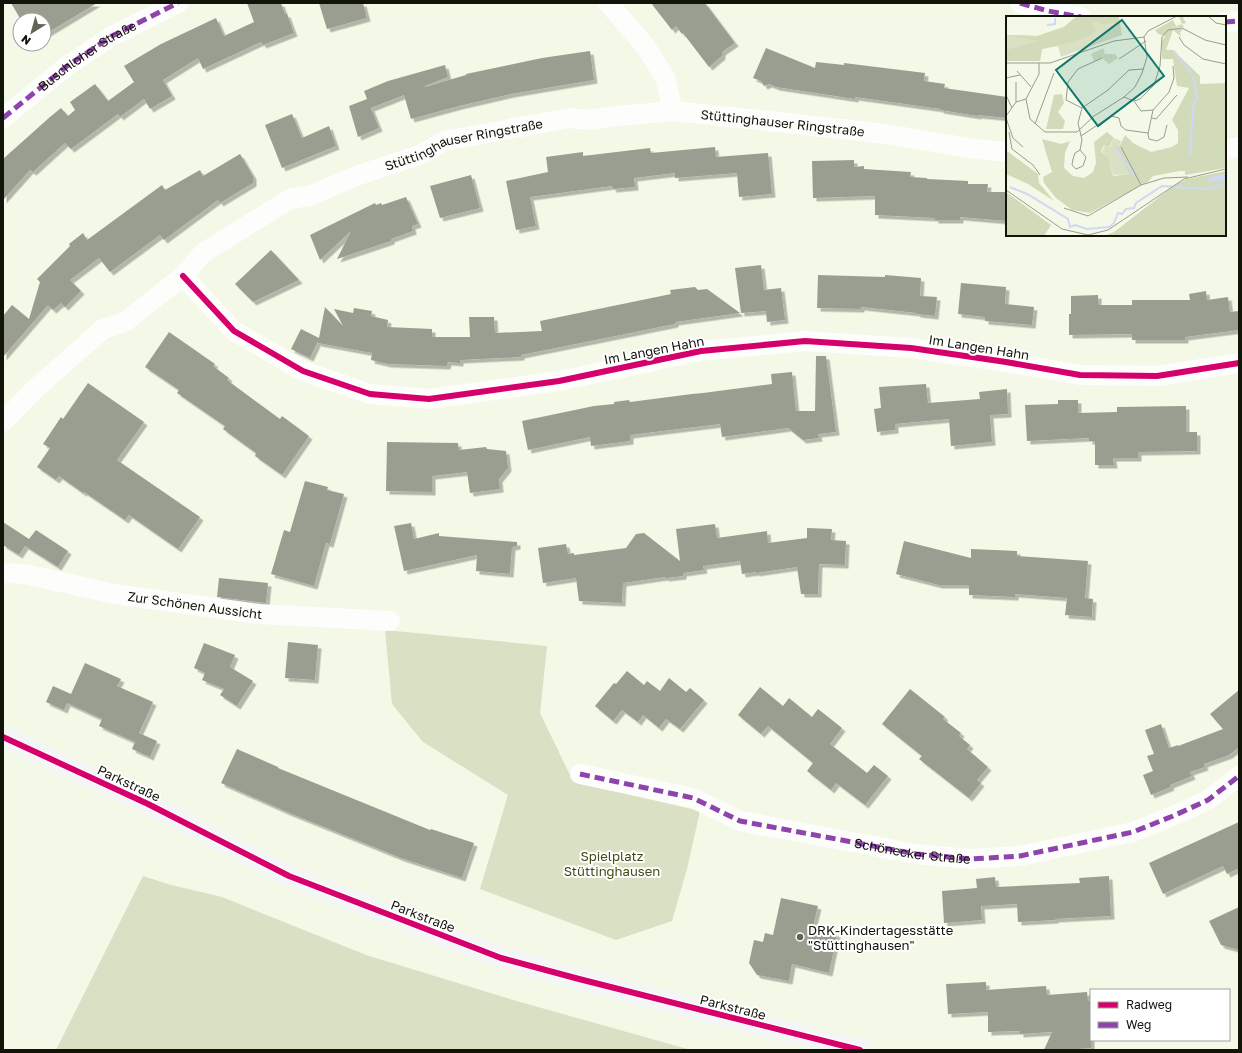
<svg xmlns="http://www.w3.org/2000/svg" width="1242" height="1053" viewBox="0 0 1242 1053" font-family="'Golos Text',sans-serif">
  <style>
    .green { fill: #d9e0c4 }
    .building { fill: #9a9e91; filter: url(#shadow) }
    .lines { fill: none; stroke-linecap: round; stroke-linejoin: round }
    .street { stroke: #fdfefb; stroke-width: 20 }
    .secondary { stroke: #f4f5f5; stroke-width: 22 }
    .quiet { stroke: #8e44ad; stroke-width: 5; stroke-dasharray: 10 5; stroke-linecap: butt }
    .cycleway-casing { stroke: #fff; stroke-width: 8 }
    .cycleway { stroke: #d6006c; stroke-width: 6 }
    .poi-dot { fill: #616457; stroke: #fff; stroke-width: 1.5 }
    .labels { text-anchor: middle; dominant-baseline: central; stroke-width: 4; stroke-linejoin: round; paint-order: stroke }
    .street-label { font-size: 13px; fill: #12140a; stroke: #fff }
    .park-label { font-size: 13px; fill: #414c16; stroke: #fff }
    .poi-label { font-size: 13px; fill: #12140a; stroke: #fff; text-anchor: start }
    .inset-river { fill: none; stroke: #cfd8f4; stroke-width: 2 }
    .inset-road { fill: none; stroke: #999d8f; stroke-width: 1 }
    .view { fill: #0f766e; fill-opacity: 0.15; stroke: #0f766e; stroke-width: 2 }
    .inset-edge { fill: none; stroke: #12140a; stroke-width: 2 }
  </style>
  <defs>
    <filter id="shadow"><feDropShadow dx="3.5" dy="3.5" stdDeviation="0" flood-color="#0004"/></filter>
  </defs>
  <rect width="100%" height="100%" fill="#f3f8e7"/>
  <!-- green -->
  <path class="green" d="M385,630l162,16 -7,67 28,58 7,11 125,29 -13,58 -15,52 -56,19 -136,-51 28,-94 -85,-53 -31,-38z
    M143,876l28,9 51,12 144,58 147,45 178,50h-635z"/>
  <!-- building -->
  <path class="building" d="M11,3h86l-53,32v-15h-23z
    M247,3h34l4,11h2l7,19 -31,12 -2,-3 -58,27 -5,-11 -35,22 9,16 -22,13 -6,-10 -24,18 -2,-3 -47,35 -6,-6 -32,29 -3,-2 -27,30v-41l47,-42 11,-9 7,8 7,-6 -5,-8 25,-18 13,17 26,-19 -10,-16 37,-22 55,-26 8,18 30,-14z
    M319,3h44l4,15 -40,11z
    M651,3h54l30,40 -13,9v4l-13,11 -26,-34 -1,1 -6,-8 -4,4z
    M766,48l49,20 1,-6 28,3v-2l81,10 -1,8 21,3 -1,4 63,9v21l-29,-3v1l-38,-6 1,-1 -86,-12v2l-79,-12 -7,-3 -5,2 -3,-5 -8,-3z
    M590,51l4,29 -83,14 -52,12 -48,13 -7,-24 -33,13 8,20 -21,9 -9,-31 18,-7 -3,-8 24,-10 57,-16 3,12 -23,9v1l41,-12v-1l76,-16z
    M292,114l10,24 27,-12 7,20 -54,22 -17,-43z
    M715,147l1,10 52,-4 4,41 -33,3 -2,-24 -62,5v-5l-41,5 1,9 -22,2 -1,-3 -82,11 6,29 -20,4 -10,-49 42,-9 -2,-15 37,-5v4l67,-8 1,5z
    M240,154l13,22v7l-33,20 -2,-3 -54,40 -4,-5 -50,37 -11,-14 -29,22 11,11 -16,16 -4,-4 -8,7 -5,-5 -45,52v-41l9,-11 17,14 11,-37 -3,-3 33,-33 -1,-2 14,-11 4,7 75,-55 3,5 35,-20 3,6z
    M854,160v7l10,-1v3l47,3 -1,5 17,1v1l41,2v3h20l-1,8h20v29l-47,-4v3h-25v-2l-60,-3v-19l-62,2 -1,-37z
    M471,175l9,33 -40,10 -10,-32z
    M406,197l12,27 -6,2 1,5 -22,8v2l-54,18 14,-28 -31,29 -10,-25 65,-32 1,2 5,-2 1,2z
    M271,250l28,30 -46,22 -18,-18z
    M761,265l3,25 17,-2 4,32 -18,2 -1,-11 -25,2 -6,-45z
    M818,275l67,2v-2l36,3 -1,18 17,1 -2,19 -18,-2v-1l-56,-6v2l-44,-1z
    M961,283l45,4 -1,17 29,3 -2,18 -47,-4v-4l-27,-3z
    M695,287l3,3 9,-1 33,24 -65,9v2l-154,31v2l-61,3v3l-12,-1 -1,4 -59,-2 -17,-4 1,-7 -54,-10v-2l-8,17 -19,-9 10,-20 18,9 6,-31 18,19 -9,-17 19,4 1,-5 18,3 -1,5 17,4 -1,7 45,2v8h38l-1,-20h25l1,16 47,-2 -2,-10 131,-27 -1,-4z
    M1206,291l1,9 21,-3 2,15 9,-1v19l-54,7v3h-53v-6l-63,1v-21h2v-18l27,-1v10h34v-5h58l-1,-6z
    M169,332l46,32 -2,2 16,12 -2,2 27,20 26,19 2,-3 27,20 -27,39 -27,-19 1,-3 -33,-24 2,-3 -48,-33 2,-3 -34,-23z
    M816,356h10l10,76 -18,2 1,4 -16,2 -15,-12 -66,9 -2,-13 -90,11v6l-39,5 -1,-9 -62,13 -6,-29 72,-15 20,-2v-2l15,-2 1,2 62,-8 11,-1 69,-9 -1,-10 21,-2 4,39h19z
    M88,383l56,39 -27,38 83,57 -22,32 -49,-34 -4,5 -41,-28 -1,1 -24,-17 -3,4 -19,-13 13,-19 -7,-4 18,-27 2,2z
    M926,384l2,19 52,-4 -1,-7 28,-3 1,25 -18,1 2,27 -41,4 -2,-27 -54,5v6l-18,2 -3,-23 7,-1 -2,-21z
    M1058,400h20v13l39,-1v-5l69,-1v26h11v19l-59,1v6h-25l1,7h-19v-24h-6v-3l-62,3 -2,-36 33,-1z
    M387,442l71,1 1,7 27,-3 1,2 19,2 2,17 -9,11 1,10 -30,4 -3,-21 -35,4v16l-46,-1z
    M305,481l23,6 -1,3 17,4 -14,50 -4,-1 -12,43 -43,-12 13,-44 6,2z
    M3,522l26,17 7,-9 32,21 -10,16 -33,-21 -6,9 -16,-10z
    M411,523l3,16 25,-6v3l78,6v4l-5,1 -2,27 -34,-3 1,-16 -73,16 -10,-45z
    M715,524l2,14 50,-7 1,12 39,-5v-10l25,1 -1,11 15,1 -1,24 -26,-1 -1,30h-17l-4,-27 -41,6v-1l-14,2 -2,-13 -37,5 1,4 -21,3v3l-17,2 -1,-1 -42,6 -1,20 -43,-2 -3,-23 -33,5 -5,-35 28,-4 2,10 6,-1v2l52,-7 10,-14 8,-1 36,28 -4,-32z
    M904,541l67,17v-9l46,2v5l71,5 -3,37 8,1 -1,18 -27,-2 2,-17 -52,-4v3l-46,-2v-10h-30l-43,-11z
    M219,578l49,5 -2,20 -49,-6z
    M288,642l30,3 -3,35 -30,-2z
    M204,643l31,12 -5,12 23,14 -16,25 -17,-11 4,-6 -22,-9 3,-7 -11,-5z
    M85,663l36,16 -4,7 36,16 -14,31 18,8 -7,16 -18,-8 3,-7 -36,-16 3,-7 -35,-16 -3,7 -18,-8 7,-16 18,8z
    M627,671l17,14 3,-4 13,10 9,-13 17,14 4,-4 14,12 -24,29 -14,-10 -7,9 -16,-13 -5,7 -16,-12 -9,11 -18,-15 19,-23 2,1z
    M760,687l23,19 6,-8 23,19 6,-8 24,19 -12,16 37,29 7,-8 14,11 -23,29 -29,-22 -5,7 -24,-19 6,-8 -45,-37 -7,8 -23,-19z
    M910,689l35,28 -2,2 18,14 -2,3 11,9 -3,4 21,18 -11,13 4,3 -12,15 -50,-39 3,-3 -40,-32z
    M1239,690v59l-1,-1 -9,7 -25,9 1,3 -15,5 2,4 -22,9 1,2 -20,8 -8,-20 10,-4 -6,-15 7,-2 -9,-24 16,-6 8,24 9,-3v1l45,-17 -13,-15z
    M237,749l41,18v1l152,62 1,-1 43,14 -12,35 -61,-20 -114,-46 -66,-29z
    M1239,822v46l-12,6 -4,-8 -60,28 -14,-31z
    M1109,876l2,40 -56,3v1l-37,2 -1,-18 -36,2 1,14 -38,3 -2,-32 35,-3 -1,-9 19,-2 1,10 84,-4 -1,-5z
    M781,898l37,8 -5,20 24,8 -8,39 -37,-9 -3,17 -32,-6 -8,-12 5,-23 9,2 2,-9 8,2z
    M1239,907v43l-18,-5 -12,-24z
    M986,982v8l60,-4 1,9 40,-3 1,9h3v47l-26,2h-21l8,-18 -32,2v-3l-32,1v-20l-40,2 -2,-30z"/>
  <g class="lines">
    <!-- street -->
    <g class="street">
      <path d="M608,3l37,43 20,31 8,34"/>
      <path d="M1020,3l28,8 33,6"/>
      <path d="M1225,22l14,-1"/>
      <path id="s1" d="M3,118l64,-52 45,-30 66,-33"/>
      <path d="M1225,150l14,-3"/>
      <path d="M183,276l51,55 69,40 67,23 59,5 130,-18 142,-30 104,-10 106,7 95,14 74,13 77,1 82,-13"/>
      <path id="s2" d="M3,422l31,-32 69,-61 22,-7 58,-46 20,-23 87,-54 19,-3 50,-21 63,-21 22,-13 125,-23 20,2 19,-3 65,-6 123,13 90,10 90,15 31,3"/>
      <path id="s3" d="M3,573l22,1 89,20 145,20 131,7"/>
      <path id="s4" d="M580,774l113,24 47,23 176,33 55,5 49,-3 113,-24 40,-16 35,-16 31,-24"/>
    </g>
    <!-- secondary -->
    <path class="secondary" d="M3,737l145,67 141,72 212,82 78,21 281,71"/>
    <!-- quiet -->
    <path class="quiet" d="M1020,3l28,8 33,6
      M1225,22l14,-1
      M3,118l64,-52 45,-30 66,-33
      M580,774l113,24 47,23 176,33 55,5 49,-3 113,-24 40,-16 35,-16 31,-24"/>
    <!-- cycleway casing -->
    <g class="cycleway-casing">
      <path id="cycleway" d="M183,276l51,55 69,40 67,23 59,5 130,-18 142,-30 104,-10 106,7 95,14 74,13 77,1 82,-13
        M3,737l145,67 141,72 212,82 78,21 281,71"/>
    </g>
    <!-- cycleway -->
    <use href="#cycleway" class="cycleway"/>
  </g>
  <!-- markers -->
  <circle class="poi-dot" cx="800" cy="937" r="4"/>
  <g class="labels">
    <!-- street labels -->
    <g class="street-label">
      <text stroke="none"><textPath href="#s1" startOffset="105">Buschloher Straße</textPath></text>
      <text stroke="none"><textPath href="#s2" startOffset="874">Stüttinghauser Ringstraße</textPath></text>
      <text stroke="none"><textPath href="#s2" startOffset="550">Stüttinghauser Ringstraße</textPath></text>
      <text transform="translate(979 347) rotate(9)">Im Langen Hahn</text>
      <text transform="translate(654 350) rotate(-11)">Im Langen Hahn</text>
      <text stroke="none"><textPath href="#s3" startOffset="195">Zur Schönen Aussicht</textPath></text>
      <text transform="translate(129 783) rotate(25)">Parkstraße</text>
      <text stroke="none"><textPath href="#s4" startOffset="343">Schönecker Straße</textPath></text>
      <text transform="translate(423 916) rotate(21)">Parkstraße</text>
      <text transform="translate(733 1007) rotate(14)">Parkstraße</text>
    </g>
    <!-- park labels -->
    <g class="park-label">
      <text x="612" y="856">Spielplatz<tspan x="612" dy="15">Stüttinghausen</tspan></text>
    </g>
    <!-- poi labels -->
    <g class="poi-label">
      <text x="808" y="930">DRK-Kindertagesstätte<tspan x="808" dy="15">"Stüttinghausen"</tspan></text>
    </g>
  </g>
  <!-- overview -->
  <g transform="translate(1006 16)">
    <rect width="220" height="220" fill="#f3f8e7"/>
    <path d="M71,0h45l-3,1 3,18 -61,22 -3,-11 -16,3 -2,12h-34v-26l31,1 27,-9zM97,32l2,6h10l3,4 -9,6 -7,-6 -8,3 -3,-7zM108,122l7,3 -2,6 -2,1 12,26 -16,1 -5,-19 -6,-4 3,-7 5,2z" fill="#d9e0c4"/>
    <path d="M71,0h45l-3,1v4l-17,4 -3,-4 -7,2 4,9 -17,8 -37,9 -2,12h-34v-11l32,-9 -32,-6 31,1 27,-9zM176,0l4,7 -4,1 2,3 -13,1 12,1 -3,4 1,4 -8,-7 -7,20h7l27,26v8l26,-1v85l-35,6 -6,1v-4h-5l-27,5 -4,5 -59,32 -18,-3 -16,-12 -12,-15 -1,-6 9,-5 -10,-33 19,5 9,-3 -5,12 -1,15 9,8 11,2 9,-6 3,-9 -2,-21 13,-10 7,6 -5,9 -5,-2 -3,7 7,4 5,20 16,-2 -13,-27h3l6,-12 8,8 18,9 21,-5 6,-4v-13l-6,-10 17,-32 -12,-2 -4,-27h-11v-18l3,-5 -7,-2 -3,-4 18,-10 3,6 6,-2 -3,-7zM56,78l2,9 -6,9 7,9 -2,8h-17l8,-34zM1,135l31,23 1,9 15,18 -26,-17 -22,-10zM220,155v65h-122l10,-4 62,-48 11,-5zM0,176l45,33 -7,11h-38z" fill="#d2dbb9"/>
    <path d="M220,158v6l-18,2v-4z" fill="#cfd8f4"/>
    <path class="inset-river" d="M41,9l8,-1v-6M168,35l18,23M109,131l19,28M184,139l3,-48 4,-10 -4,-21M4,171l17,7 41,25 2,8 5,-2 12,4 22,-2 5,-4 4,-10 4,1 4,-5 8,-1 2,-5 26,-17 44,3 20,-5"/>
    <path class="inset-road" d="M202,0l8,7 10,2M138,21l4,-6 29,-15M173,21l5,8 19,14 23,5M113,43l27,-18M0,47h44l64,-22 30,-4M33,47v11l-13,25 4,20 15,13h32l17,-16 30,-19 11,-10 7,-14 5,-16 -3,-20M11,55l14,16M0,62l14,-3M0,79l6,13M118,81l10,4 6,-2 14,-14 6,-19 2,-29 6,-7 14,-2 23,12 21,5M128,85l7,10 12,-1 16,-18 5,-14 -1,-12M10,86v-20M76,92l-16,-8 2,-18 10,-13 24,-11M147,94l-5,24 1,5 8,2 7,-4 3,-12M0,100l10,-14 10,-3M0,102l7,20 10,9M146,102l4,1 21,-24M29,108l19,-51M3,116l3,17 21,16 7,10M75,120l30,-20 8,2 2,8 5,4 22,3M115,131l20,38M74,134l-5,3 -2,6 -1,6 4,4 7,-3 3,-9 -6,-7 2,-10 -4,-17 4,-15 26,-18 21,-20 15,-1M0,174l56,39 26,6 20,-5 76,-51 42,-10M58,192l24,8 53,-31 23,-7 24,-1"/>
    <path class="view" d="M116,4l42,56 -66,50 -42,-56z"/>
    <rect width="220" height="220" class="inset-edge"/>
  </g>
  <!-- border -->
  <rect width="1242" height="1053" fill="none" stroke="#12140a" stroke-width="8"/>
  <!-- legend -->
  <rect x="1090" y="989" width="140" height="52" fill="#ffffff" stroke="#a0a19d"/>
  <rect x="1098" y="1002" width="20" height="6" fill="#d6006c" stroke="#a0a19d"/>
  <text x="1126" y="1009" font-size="12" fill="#12140a">Radweg</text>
  <rect x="1098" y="1022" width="20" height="6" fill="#8e44ad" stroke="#a0a19d"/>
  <text x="1126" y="1029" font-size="12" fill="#12140a">Weg</text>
  <!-- north arrow -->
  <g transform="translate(32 32) rotate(217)"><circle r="19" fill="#ffffff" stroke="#a0a19d"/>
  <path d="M0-3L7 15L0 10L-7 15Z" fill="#616457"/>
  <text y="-6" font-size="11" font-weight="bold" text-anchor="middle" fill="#12140a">N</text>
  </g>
</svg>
